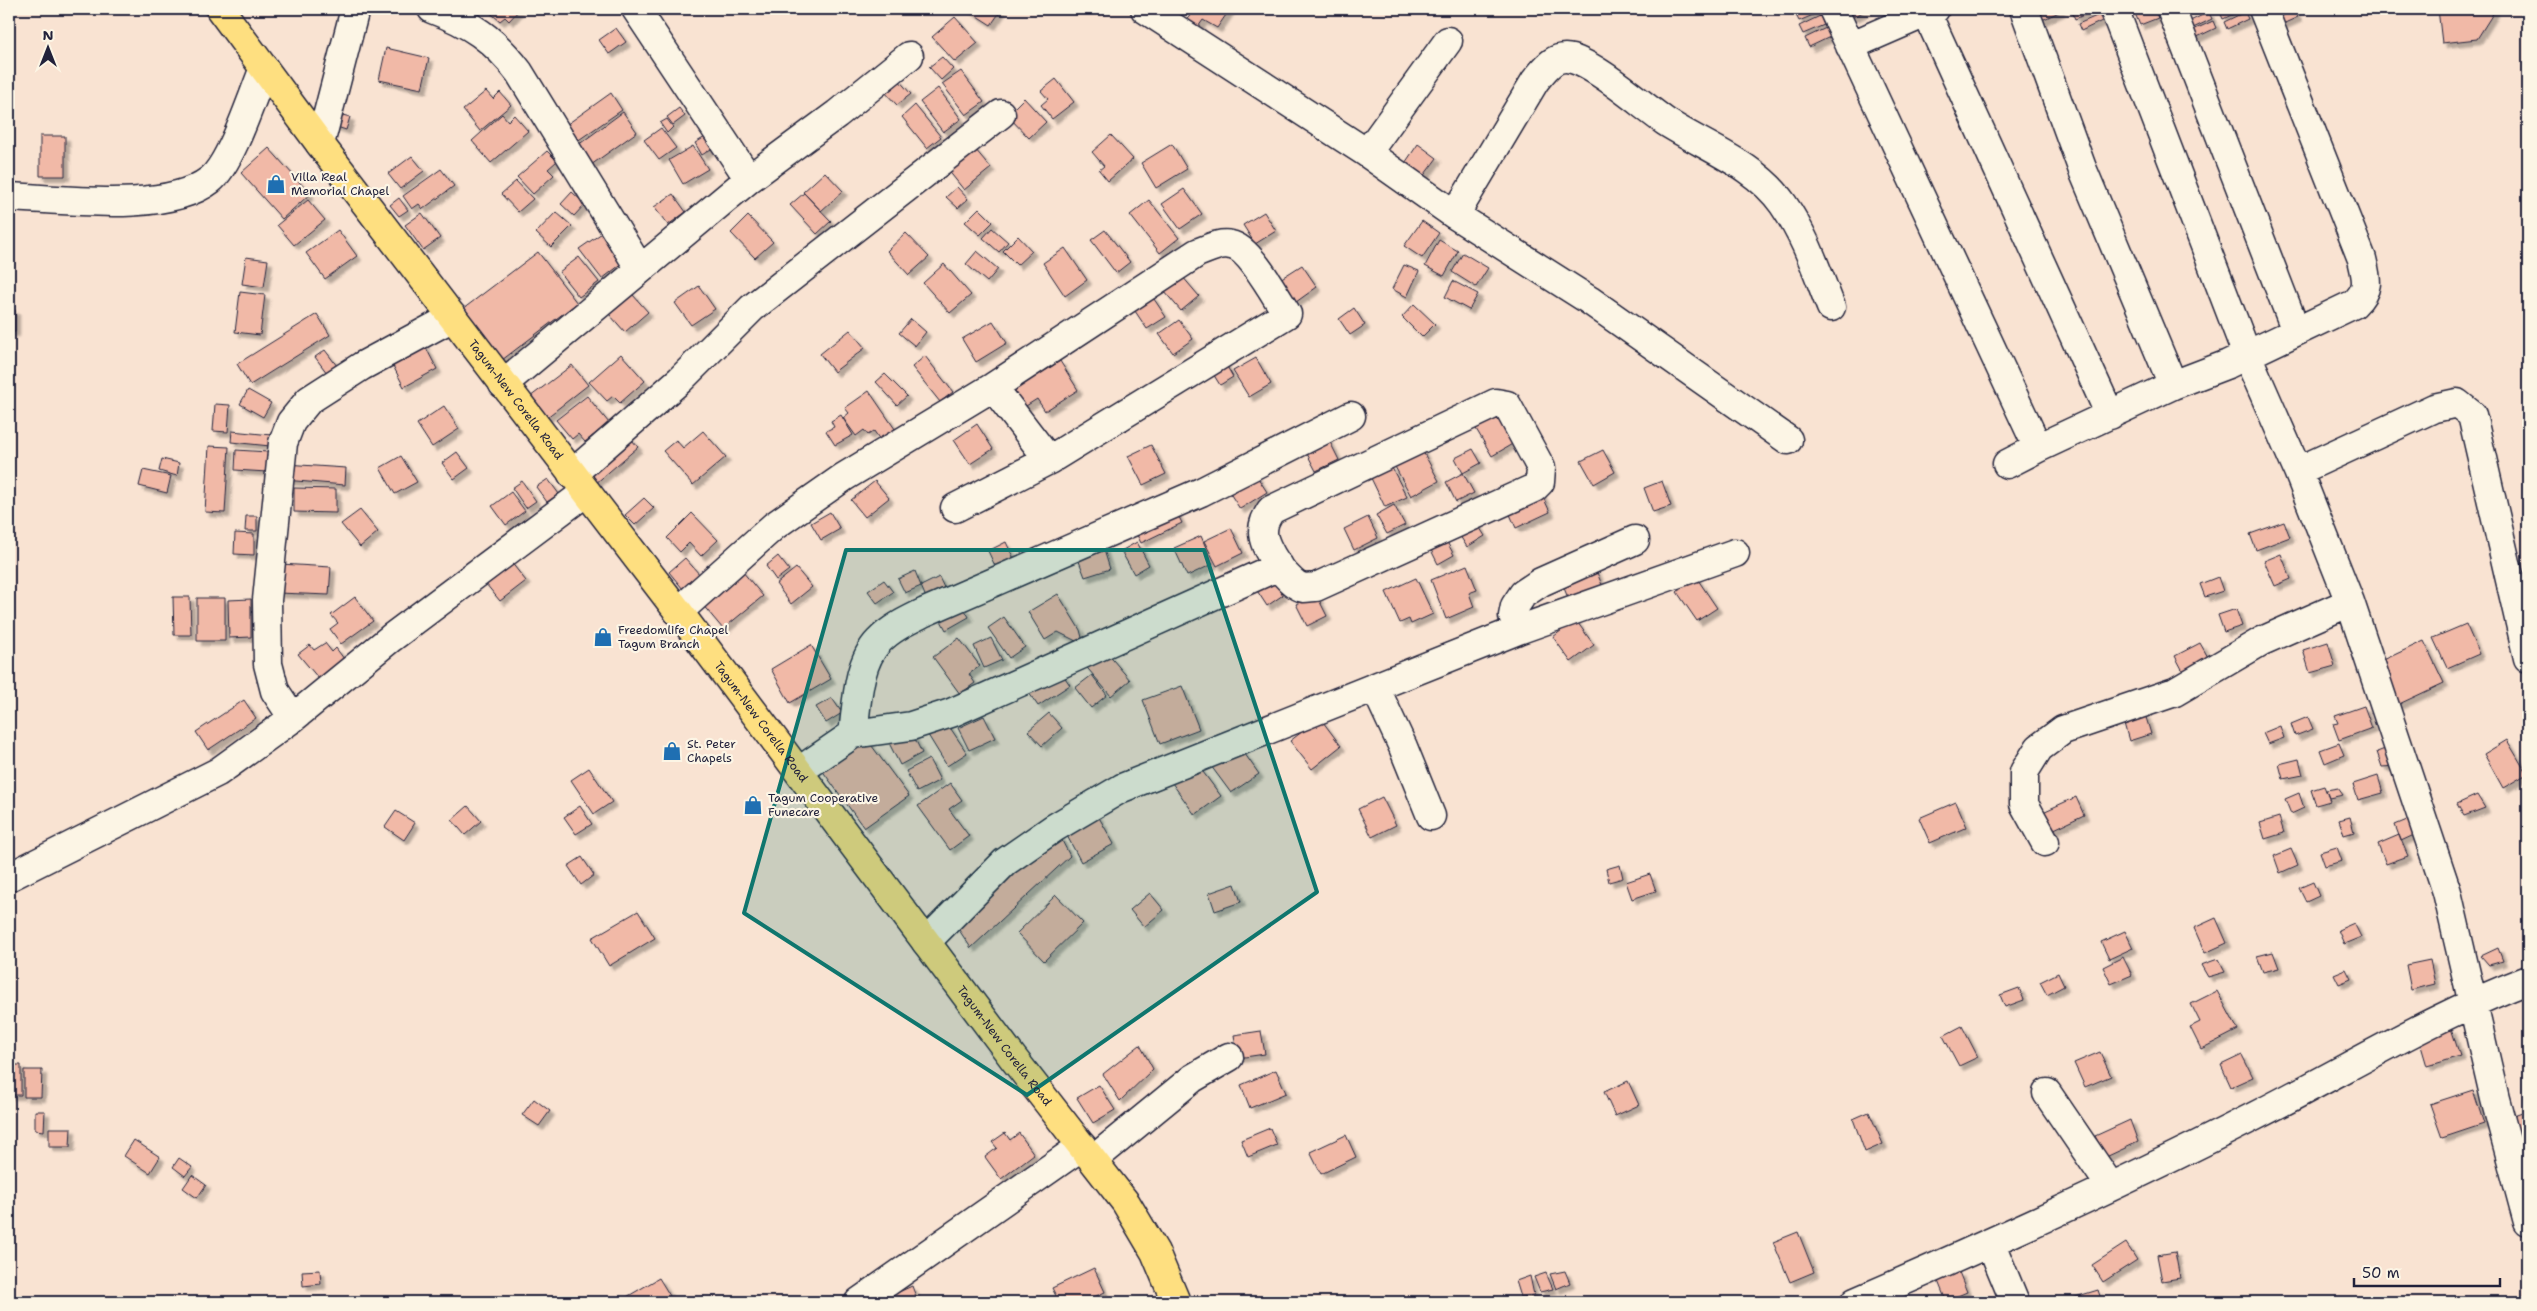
<svg xmlns="http://www.w3.org/2000/svg" width="2537" height="1311" viewBox="0 0 2537 1311" font-family="'Shantell Sans',sans-serif">
  <style>
    .building { fill: #f1b9a7; stroke: #22223b; filter: url(#shadow) }
    .lines { fill: none; stroke-linecap: round; stroke-linejoin: round }
    .minor-casing { stroke: #22223b; stroke-width: 31 }
    .major-casing { stroke: #22223b; stroke-width: 31 }
    .minor { stroke: #fcf5e5; stroke-width: 28 }
    .major { stroke: #fedf80; stroke-width: 28 }
    .marked { fill: #0f766e; fill-opacity: 0.2; stroke: #0f766e; stroke-width: 4; stroke-linejoin: round }
    .labels { text-anchor: middle; dominant-baseline: central; stroke-width: 4.5; stroke-linejoin: round; paint-order: stroke }
    .poi-label { font-size: 12px; fill: #22223b; stroke: #fcf5e5; text-anchor: start }
    .street-label { font-size: 12px; fill: #22223b; stroke: #fcf5e5 }
  </style>
  <defs>
    <filter id="shadow"><feDropShadow dx="4.5" dy="4.5" stdDeviation="1" flood-color="#0004"/></filter>
  </defs>
  <rect width="100%" height="100%" fill="#f9e3d2"/>
  <filter id="ink" filterUnits="userSpaceOnUse"><feTurbulence type="fractalNoise" baseFrequency=".02" numOctaves="2"/><feDisplacementMap in="SourceGraphic" scale="10" xChannelSelector="R" yChannelSelector="G"/><feConvolveMatrix kernelMatrix="1 2 1 2 8 2 1 2 1" color-interpolation-filters="sRGB"/></filter>
  <g filter="url(#ink)">
    <!-- building -->
    <path class="building" d="M490,9h30l-11,12 -4,-4 -5,4 -12,-10z
      M966,9h36l-11,16z
      M1194,9h36l-13,19 -14,-8 -5,7 -11,-7z
      M1804,9h14l2,3 -21,9 -4,-8z
      M1847,9h22l-20,10z
      M2048,9h12l1,2 -21,10 -4,-7z
      M2080,9h17l-22,10 -3,-7z
      M2133,9h21l4,9 -18,7z
      M2227,9h17l-21,10 -3,-7z
      M2438,9h56v3l-17,27 -35,4z
      M2294,10l4,7 -22,10 -2,-7z
      M2209,12l3,7 -21,10 -3,-7z
      M2245,12l3,7 -21,10 -3,-7z
      M2099,15l3,6 -21,10 -3,-7z
      M1820,16l4,9 -21,9 -4,-8z
      M955,17l23,26 -23,19 -23,-25z
      M2213,21l3,7 -21,10 -4,-7z
      M616,28l10,14 -17,12 -10,-14z
      M1826,28l4,9 -21,10 -4,-9z
      M386,48l43,10 -7,31 -43,-9z
      M942,57l11,12 -12,11 -12,-13z
      M961,71l23,31 -18,13 -24,-31z
      M897,78l14,16 -14,11 -14,-15z
      M1056,79l18,23 -22,17 -11,-14 7,-6 -7,-8z
      M938,88l23,31 -18,13 -23,-30z
      M486,91l7,8 7,-7 11,13 -31,26 -17,-21z
      M611,93l11,17 -52,36 -11,-16z
      M1024,98l22,24 -17,16 -22,-23z
      M915,105l26,32 -14,11 -25,-31z
      M679,108l6,8 -12,9 -6,-8z
      M332,112l18,5 -4,13 -18,-6z
      M623,112l14,20 -53,38 -14,-19z
      M502,114l6,7 6,-6 14,16 -37,32 -19,-22z
      M667,119l6,8 -6,6 -7,-10z
      M661,128l15,20 -17,12 -15,-20z
      M1111,135l22,24 -25,22 -9,-11 5,-4 -12,-14z
      M40,136h25v40h-25z
      M707,136l7,11 -12,8 -7,-12z
      M970,143l21,25 -27,22 -20,-25z
      M1172,144l15,25 -31,19 -15,-25z
      M1418,144l19,14 -18,24 -18,-13z
      M693,146l15,23 -25,15 -14,-24z
      M269,148l41,46 -28,25 -41,-46z
      M547,151l10,10 -9,8 6,6 -21,19 -16,-17z
      M412,156l12,15 -24,18 -12,-15z
      M441,169l13,17 -31,23 -4,-5 -7,5 -9,-13z
      M825,172l18,19 -22,20 -18,-19z
      M516,181l17,18 -15,13 -17,-18z
      M957,187l11,12 -10,9 -12,-11z
      M1184,189l18,25 -22,15 -18,-25z
      M572,192l13,12 -11,12 -13,-12z
      M804,193l27,28 -14,13 -27,-29z
      M673,194l13,18 -18,13 -14,-18z
      M399,198l9,12 -9,6 -9,-11z
      M308,200l17,20 -31,25 -17,-20z
      M1149,200l30,38 -19,15 -30,-38z
      M979,208l14,14 -13,13 -15,-13z
      M556,212l16,14 -21,21 -15,-14z
      M1264,212l12,19 -21,13 -12,-19z
      M422,213l18,25 -17,12 -18,-25z
      M748,216l25,26 -18,16 -24,-25z
      M1422,221l17,12 -17,25 -18,-12z
      M992,228l16,14 -9,10 -16,-14z
      M338,230l19,26 -32,23 -19,-26z
      M1105,230l25,32 -14,11 -25,-33z
      M602,233l22,29 -22,17 -23,-30z
      M906,233l23,24 -20,18 -22,-24z
      M1018,236l14,15 -15,14 -14,-14z
      M1439,240l19,11 -14,25 -19,-10z
      M1065,248l22,32 -22,16 -22,-33z
      M977,251l21,18 -11,13 -21,-18z
      M538,252l39,51 -75,57 -39,-51z
      M1463,253l25,15 -12,19 -24,-15z
      M246,257l22,3 -4,27 -22,-3z
      M579,257l20,25 -20,15 -20,-25z
      M944,264l27,31 -21,18 -27,-30z
      M1302,265l15,22 -21,15 -16,-23z
      M1404,265l15,6 -12,26 -15,-8z
      M1182,276l17,20 -18,15 -22,-26z
      M1453,281l25,13 -9,16 -24,-13z
      M625,286l23,26 -23,20 -23,-26z
      M699,286l16,23 -24,16 -16,-22z
      M240,292l25,3 -5,40 -25,-3z
      M1152,296l14,21 -19,12 -14,-21z
      M1414,304l21,20 -13,13 -20,-20z
      M1354,308l11,17 -15,10 -11,-16z
      M9,310h6v22h-6z
      M317,314l13,21 -80,50 -13,-21z
      M911,319l15,13 -11,14 -16,-13z
      M1179,320l14,19 -20,14 -14,-19z
      M993,321l14,22 -31,19 -14,-23z
      M850,330l15,18 -31,24 -14,-18z
      M423,342l14,27 -33,18 -14,-27z
      M325,350l12,16 -10,7 -12,-16z
      M621,354l24,27 -25,22 -7,-7 -6,5 -18,-19z
      M925,356l28,36 -13,10 -28,-35z
      M1221,356l12,21 -13,8 -13,-21z
      M1256,358l15,26 -22,13 -16,-26z
      M1060,361l18,29 -33,21 -8,-12 -19,12 -10,-15 8,-6 -4,-6 31,-19 3,5z
      M572,365l16,20 -42,33 -16,-21z
      M885,374l22,22 -10,9 -21,-23z
      M248,390l23,13 -8,14 -23,-13z
      M869,391l26,38 -15,11 -6,-9 -6,4 -4,-5 -8,6 -13,-18 6,-5 -4,-5z
      M587,396l22,27 -24,19 -7,-8 -6,5 -16,-19z
      M215,404l15,1 -2,27 -15,-1z
      M444,406l15,23 -27,18 -15,-23z
      M1492,406l22,37 -22,13 -20,-34z
      M841,415l12,20 -18,10 -9,-14 8,-4 -3,-6z
      M977,424l16,25 -23,15 -16,-24z
      M232,431l39,4 -1,11 -39,-4z
      M703,431l23,26 -33,28 -30,-34 13,-11 7,8z
      M625,432l13,15 -43,37 -12,-15z
      M1327,436l12,24 -23,11 -12,-23z
      M1151,445l15,29 -23,11 -15,-29z
      M209,446l20,1 -4,66 -20,-1z
      M1421,448l18,33 -28,15 -18,-33z
      M1473,449l8,14 -18,10 -8,-15z
      M236,450l32,2 -1,20 -32,-2z
      M1603,450l12,22 -21,12 -13,-23z
      M457,452l12,16 -15,11 -12,-16z
      M401,456l16,26 -22,12 -15,-26z
      M162,459l17,4 -2,13 -18,-5z
      M285,464l61,4 -1,17 -61,-5z
      M1391,466l16,31 -22,10 -15,-31z
      M1251,467l16,25 -27,17 -16,-25z
      M143,470l28,6 -4,17 -28,-7z
      M1463,473l11,20 -18,9 -10,-20z
      M548,479l11,15 -12,8 -11,-15z
      M522,481l14,20 -10,7 -14,-20z
      M875,481l14,17 -24,19 -14,-17z
      M1662,481l9,25 -18,6 -9,-24z
      M294,488l42,1v24l-42,-1z
      M1539,488l11,24 -34,16 -11,-25z
      M511,492l14,19 -19,14 -14,-19z
      M644,498l10,10 -19,17 -10,-10z
      M1173,505l9,18 -41,20 -9,-18z
      M1394,505l11,20 -18,9 -11,-19z
      M360,510l18,22 -18,15 -19,-23z
      M830,512l10,17 -19,11 -10,-17z
      M692,513l26,27 -17,16 -12,-13 -9,9 -13,-14z
      M246,516h11v15h-12z
      M1368,517l10,21 -24,12 -10,-21z
      M1473,517l12,19 -18,11 -12,-19z
      M2284,522l6,15 -34,13 -6,-16z
      M1231,528l12,25 -26,13 -13,-25z
      M235,533l19,1v21l-20,-1z
      M1201,536l12,28 -26,12 -13,-28z
      M1006,542l8,17 -18,9 -8,-17z
      M1137,542l12,23 -15,9 -13,-23z
      M1447,542l7,13 -16,9 -7,-14z
      M1103,547l7,22 -25,8 -8,-21z
      M2281,554l10,25 -16,7 -11,-25z
      M778,556l11,14 -13,10 -10,-14z
      M507,557l19,24 -26,20 -19,-23z
      M685,558l15,17 -17,14 -14,-17z
      M280,564l51,3 -2,28 -51,-2z
      M737,565l26,31 -40,33 -26,-31z
      M1467,565l10,25 -8,3 5,14 -28,12 -15,-39z
      M796,568l16,19 -21,17 -15,-20z
      M1596,570l8,20 -34,13 -8,-20z
      M915,571l6,15 -16,7 -7,-14z
      M1694,574l23,34 -20,13 -20,-29 7,-6 -3,-3z
      M1271,576l12,19 -16,11 -13,-20z
      M939,577l7,15 -19,8 -6,-14z
      M2218,577l5,14 -18,6 -5,-13z
      M1416,578l17,36 -22,10 -2,-5 -9,4 -14,-31z
      M884,580l9,12 -16,11 -9,-12z
      M1058,594l22,36 4,15 -26,-13 -13,8 -17,-28z
      M1316,594l11,22 -20,10 -11,-22z
      M173,597h17l1,38h-17z
      M355,597l18,24 -32,23 -11,-15 8,-6 -7,-8z
      M197,598h28v43h-28z
      M251,599v38l-22,1 -1,-38z
      M961,603l8,14 -23,13 -8,-15z
      M2236,609l6,17 -18,6 -6,-17z
      M1572,615l22,30 -23,17 -18,-25 9,-7 -3,-5z
      M1004,617l21,30 -16,11 -21,-30z
      M2466,624l13,30 -32,14 -14,-30z
      M959,638l21,28 -11,8 6,9 -15,11 -27,-37z
      M991,638l11,22 -18,8 -10,-22z
      M2424,641l20,42 -47,22 -20,-42z
      M2328,642l7,24 -25,7 -7,-23z
      M325,643l7,9 4,-4 8,11 -25,20 -21,-25 12,-9 4,5z
      M2200,643l9,16 -25,14 -9,-17z
      M811,645l20,34 -41,24 -19,-34z
      M1102,647l28,33 -19,16 -28,-33z
      M1059,669l11,16 -32,21 -11,-16z
      M1092,675l15,20 -16,13 -16,-20z
      M1182,686l17,43 -39,15 -17,-44z
      M832,698l10,15 -16,10 -10,-16z
      M244,700l12,18 -48,32 -12,-18z
      M2364,706l8,22 -33,12 -6,-16 5,-1 -3,-7z
      M1049,713l13,15 -20,18 -14,-15z
      M2145,714l6,20 -22,7 -6,-21z
      M984,716l11,22 -26,12 -11,-22z
      M2308,717l5,12 -18,7 -4,-12z
      M1320,718l21,28 -29,23 -22,-28z
      M947,723l20,30 -20,13 -19,-31z
      M2280,726l4,12 -16,6 -5,-11z
      M910,729l12,24 -22,12 -12,-24z
      M863,734l46,62 -45,32 -45,-62z
      M2507,740l20,34 -24,14 -19,-34z
      M2339,743l5,12 -19,8 -5,-13z
      M1240,747l19,27 -28,19 -20,-27z
      M2390,747l7,19 -15,1 -5,-15z
      M929,759l11,21 -23,12 -11,-21z
      M2299,759l4,16 -20,4 -4,-15z
      M1197,764l24,32 -26,19 -23,-32z
      M589,768l23,34 -18,12 -23,-34z
      M2378,776l5,17 -25,7 -5,-16z
      M950,783l12,17 -13,9 20,27 -19,14 -32,-44z
      M2324,786l6,15 -14,4 -5,-15z
      M2338,788l5,7 -14,3 -3,-8z
      M2299,793l5,15 -13,6 -6,-15z
      M2477,795l8,13 -21,8 -7,-12z
      M1382,797l14,28 -24,12 -14,-28z
      M2076,797l8,18 -34,16 -7,-19z
      M1956,802l11,25 -37,16 -11,-25z
      M468,806l13,15 -16,14 -13,-15z
      M580,806l12,18 -16,10 -12,-17z
      M396,811l19,12 -11,17 -19,-13z
      M1097,814l17,30 -33,18 -16,-30z
      M2279,817l5,16 -19,6 -5,-16z
      M2350,817l4,15 -10,3 -5,-15z
      M2407,820l7,15 -13,6 -6,-16z
      M1057,831l13,25 -99,92 -14,-21z
      M2399,835l9,21 -22,8 -8,-20z
      M2337,847l5,14 -17,5 -5,-14z
      M2291,849l7,16 -18,8 -6,-17z
      M582,857l12,18 -13,10 -13,-19z
      M1620,865l3,13 -14,4 -3,-13z
      M1650,874l6,17 -24,8 -6,-17z
      M2313,882l6,14 -13,6 -7,-14z
      M1235,884l6,18 -26,9 -6,-18z
      M1150,893l14,17 -20,17 -14,-17z
      M1056,895l27,28 -39,38 -27,-28z
      M638,911l17,27 -46,28 -17,-28z
      M2216,918l11,25 -22,10 -11,-25z
      M2354,923l7,14 -17,7 -6,-14z
      M2125,931l8,17 -24,11 -8,-17z
      M2498,948l5,13 -14,4 -8,-9z
      M2273,952l6,16 -16,4 -6,-16z
      M2123,957l9,18 -21,9 -8,-17z
      M2218,959l7,13 -17,5 -7,-12z
      M2430,960l5,24 -24,6 -5,-25z
      M2346,969l5,10 -12,5 -5,-10z
      M2058,973l6,13 -17,9 -7,-13z
      M2019,988l5,12 -19,7 -5,-12z
      M2217,991l21,39 -37,19 -11,-22 10,-5 -9,-18z
      M1962,1026l16,31 -19,9 -16,-30z
      M2451,1028l9,28 -33,10 -8,-27z
      M1261,1031l4,23 -27,4 -4,-23z
      M1140,1045l13,24 -33,32 -17,-27z
      M2100,1052l11,24 -26,11 -11,-24z
      M2242,1055l11,22 -22,10 -10,-22z
      M9,1065h12v30h-12z
      M24,1070h18l-1,27h-17z
      M1276,1070l10,23 -36,15 -9,-23z
      M1628,1081l11,24 -24,11 -11,-24z
      M1099,1085l16,25 -22,13 -16,-25z
      M2473,1090l11,34 -42,14 -12,-34z
      M534,1099l16,12 -11,15 -17,-11z
      M35,1111h10l-1,20 -9,-1z
      M2528,1111v23l-11,5 -9,-21z
      M1869,1112l14,32 -18,8 -12,-33z
      M2130,1120l8,22 -32,15 -11,-21z
      M49,1128h22l-1,19h-21z
      M1270,1128l7,17 -29,12 -7,-17z
      M1005,1133l5,7 9,-7 15,21 -33,25 -16,-22 12,-9 -5,-6z
      M1346,1135l10,22 -35,17 -11,-22z
      M134,1140l26,17 -10,16 -26,-17z
      M2528,1143v22l-2,1 -8,-18z
      M179,1158l13,9 -7,9 -12,-9z
      M192,1175l14,10 -9,13 -14,-10z
      M1798,1232l16,40 -24,10 -17,-40z
      M2126,1243l11,17 -34,22 -11,-17z
      M2175,1252l5,26 -18,3 -5,-26z
      M1094,1268l11,24 -22,10h-24l-7,-14z
      M320,1270l1,14 -18,2 -1,-15z
      M1565,1271l5,12 -14,6 -6,-15z
      M1959,1272l8,20 -21,9 -8,-20z
      M1546,1273l7,16 -13,3 -6,-15z
      M1530,1276l4,19 -13,2 -5,-16z
      M659,1278l11,18 -10,6h-33l-2,-4z
      M912,1286l6,16h-26l-4,-5z
      M2098,1290l4,12h-29l-1,-4z"/>
    <g class="lines">
      <!-- minor casing -->
      <g class="minor-casing">
        <path id="minor" d="M432,9c38,14 62,30 87,63l121,197
          M636,9l113,170
          M1145,9l222,144 88,62 134,85 199,140
          M1833,9l205,439
          M1925,9l185,406
          M2024,9l58,159 91,217
          M2114,9l133,346 51,116 52,131 97,290 48,207 33,123
          M2171,9l125,322
          M1850,46l85,-37
          M320,144l35,-135
          M1367,153l81,-112
          M9,197c53,2 158,17 201,-17 21,-16 43,-85 54,-112
          M1455,215l80,-134c10,-12 19,-27 37,-22 24,6 71,47 94,63 39,25 90,43 117,82 22,31 34,68 48,103
          M503,384l246,-205 88,-65 72,-58
          M993,387l56,73
          M1496,403l11,2 34,63 -1,14 -6,6 -218,99c-3,0 -8,1 -12,1 -16,-3 -41,-40 -41,-56 0,-9 3,-14 8,-22z
          M2007,464l31,-16 135,-63 55,-21 126,-60c16,-15 13,-24 8,-45l-99,-250
          M2298,471l136,-63 23,-5 15,12 56,243
          M572,474l108,-94 72,-72 249,-194
          M678,612l96,-86 70,-49 149,-90 204,-134c11,-4 23,-11 34,-8 19,3 45,52 56,69l-238,146 -94,48
          M1518,630l-5,-14 2,-10 8,-12 18,-12 94,-42
          M1375,687l28,60 28,69
          M293,718l-18,-27 -7,-27 -1,-64 16,-157 8,-21 18,-22 53,-34 91,-49
          M853,734c4,-29 4,-71 26,-93 12,-13 30,-21 46,-29l276,-120 150,-76
          M799,771l54,-37 58,-8 40,-13 328,-147
          M2045,842l-21,-38v-32l15,-24 24,-18 112,-38 87,-51 88,-39
          M9,877l209,-105 75,-54 98,-80 195,-146
          M926,942l79,-80 49,-34 68,-40 396,-158 217,-77
          M2047,1093l64,94
          M1094,1159l99,-81 36,-21
          M1991,1244l24,58
          M859,1302l223,-156
          M1855,1302c135,-58 269,-119 400,-186 91,-46 178,-100 273,-136"/>
      </g>
      <!-- major casing -->
      <g class="major-casing">
        <g id="major">
          <path id="s1" d="M220,9l100,135 364,475 329,439 113,145 29,49 21,50"/>
        </g>
      </g>
      <!-- minor -->
      <use href="#minor" class="minor"/>
      <!-- major -->
      <use href="#major" class="major"/>
    </g>
  </g>
  <!-- marked area -->
  <path class="marked" d="M846,550h358l113,342 -290,203 -283,-182z"/>
  <!-- icons -->
  <defs>
    <g id="shop-bare" transform="scale(1.5)"><path d="M-5-2.5h2.3a2.7 3.5 0 0 1 5.4 0H5L5.5 6h-11ZM-1.5-2.5h3a1.5 2.3 0 0 0-3 0Z" fill="#1f6fb2" stroke="#fcf5e5" stroke-width="2.5" paint-order="stroke"/></g>
  </defs>
  <g fill-rule="evenodd">
    <use href="#shop-bare" x="276" y="184"/>
    <use href="#shop-bare" x="603" y="637"/>
    <use href="#shop-bare" x="672" y="751"/>
    <use href="#shop-bare" x="753" y="805"/>
  </g>
  <g class="labels">
    <!-- poi labels -->
    <g class="poi-label">
      <text x="291" y="177">Villa Real<tspan x="291" dy="14">Memorial Chapel</tspan></text>
      <text x="618" y="630">Freedomlife Chapel<tspan x="618" dy="14">Tagum Branch</tspan></text>
      <text x="687" y="744">St. Peter<tspan x="687" dy="14">Chapels</tspan></text>
      <text x="768" y="798">Tagum Cooperative<tspan x="768" dy="14">Funecare</tspan></text>
    </g>
    <!-- street labels -->
    <g class="street-label">
      <text stroke="none"><textPath href="#s1" startOffset="490">Tagum-New Corella Road</textPath></text>
      <text stroke="none"><textPath href="#s1" startOffset="895">Tagum-New Corella Road</textPath></text>
      <text stroke="none"><textPath href="#s1" startOffset="1300">Tagum-New Corella Road</textPath></text>
    </g>
  </g>
  <!-- margin -->
  <rect width="2537" height="1311" fill="none" stroke="#fcf5e5" stroke-width="30"/>
  <rect x="15" y="15" width="2507" height="1281" fill="none" stroke="#22223b" stroke-width="2" filter="url(#ink)"/>
  <!-- north arrow -->
  <g transform="translate(48 48)" stroke="#fcf5e5" stroke-width="4" paint-order="stroke">
  <path d="M0-4L9 19L0 12L-9 19Z" fill="#22223b"/>
  <text y="-8" font-size="14" font-weight="bold" text-anchor="middle" fill="#22223b">N</text>
  </g>
  <!-- scale -->
  <path d="M2354 1278v8h146v-8" fill="none" stroke="#22223b" stroke-width="2.5"/>
  <text x="2362" y="1278" font-size="15" fill="#22223b" stroke="#fcf5e5" stroke-width="4" paint-order="stroke">50 m</text>
</svg>
